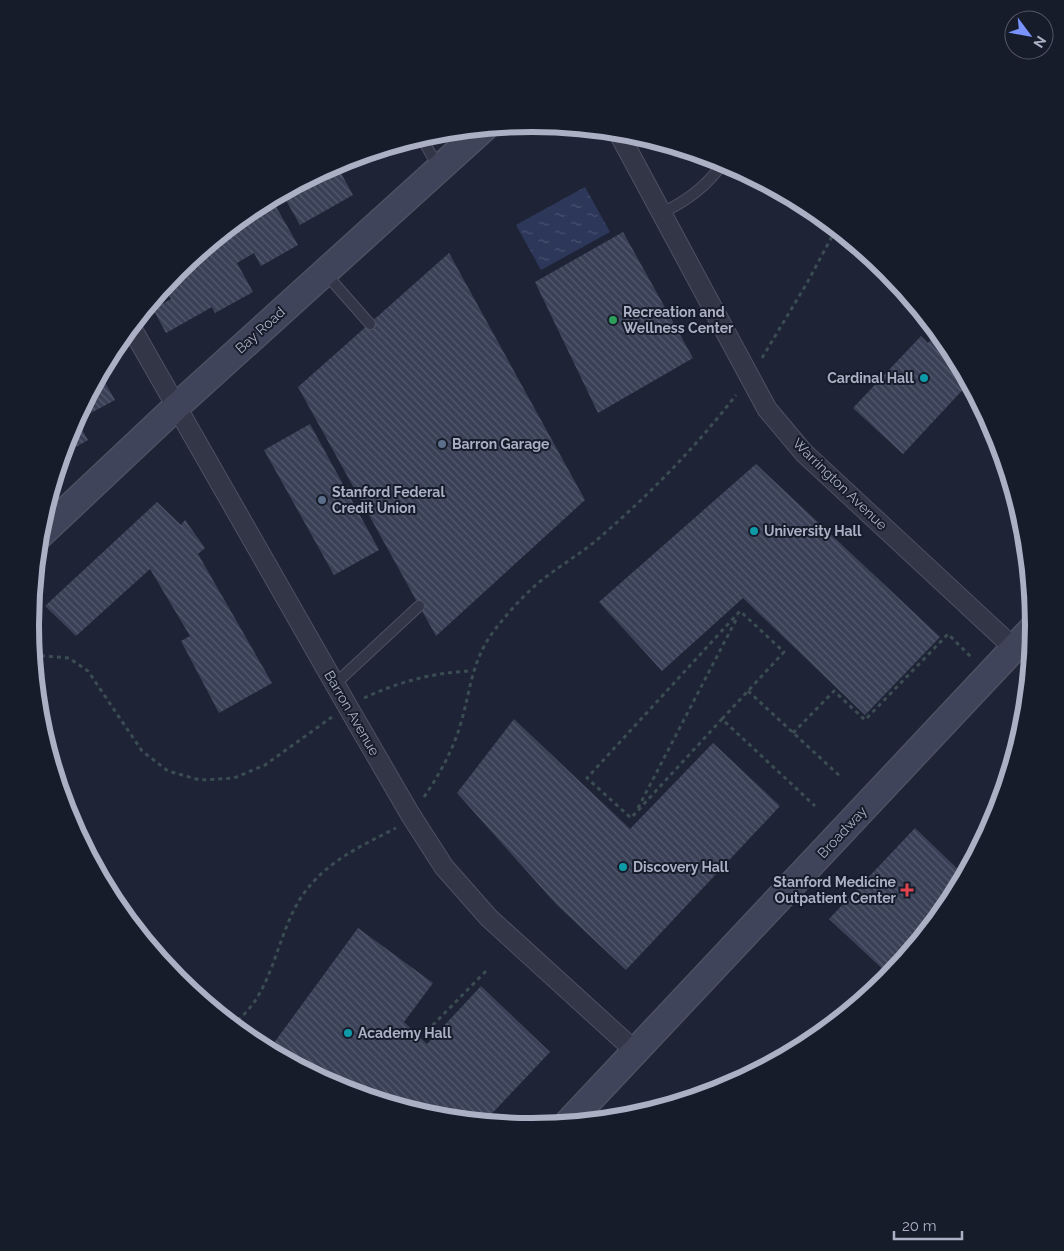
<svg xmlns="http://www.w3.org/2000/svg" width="1064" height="1251" viewBox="0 0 1064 1251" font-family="Raleway,sans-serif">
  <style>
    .water { fill: url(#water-ripples) }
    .building { fill: url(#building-back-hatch) }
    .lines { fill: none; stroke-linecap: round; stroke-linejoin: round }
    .lane-casing { stroke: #4c5162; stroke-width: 12 }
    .street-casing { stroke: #4c5162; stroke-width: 21 }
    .secondary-casing { stroke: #4c5162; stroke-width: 29 }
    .path { stroke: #3b4c52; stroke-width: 3; stroke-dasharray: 4 4; stroke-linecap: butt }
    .lane { stroke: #323647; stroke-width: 10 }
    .street { stroke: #323647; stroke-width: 19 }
    .secondary { stroke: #3f445a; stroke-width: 26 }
    .leisure-dot { fill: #2e9e5b; stroke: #171c2b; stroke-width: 2 }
    .culture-dot { fill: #0f9aa8; stroke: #171c2b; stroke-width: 2 }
    .service-dot { fill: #5c6f8a; stroke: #171c2b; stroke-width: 2 }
    .health-dot { fill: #e0444e; stroke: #171c2b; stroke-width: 2 }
    .labels { text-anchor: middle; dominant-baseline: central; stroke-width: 4; stroke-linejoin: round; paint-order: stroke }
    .poi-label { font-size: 14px; font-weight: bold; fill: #abb0c4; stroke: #171c2b; text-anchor: start }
    .street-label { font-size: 14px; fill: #abb0c4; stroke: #171c2b }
    .rim { fill: none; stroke: #abb0c4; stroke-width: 6 }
  </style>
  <defs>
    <pattern id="water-ripples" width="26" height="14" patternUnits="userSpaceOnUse" patternTransform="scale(1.25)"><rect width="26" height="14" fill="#2d375a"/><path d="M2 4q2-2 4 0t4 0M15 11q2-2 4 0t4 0" fill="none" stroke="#495170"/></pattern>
    <pattern id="building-back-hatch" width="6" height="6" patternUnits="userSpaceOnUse" patternTransform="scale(1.25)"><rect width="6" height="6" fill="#3a4157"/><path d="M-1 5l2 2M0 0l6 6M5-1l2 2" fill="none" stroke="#545a6e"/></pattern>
  </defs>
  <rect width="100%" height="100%" fill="#1e2436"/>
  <!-- water -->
  <path class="water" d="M585,187l25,45 -69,38 -25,-45z"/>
  <!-- building -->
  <path class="building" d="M350,159l-11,7 -2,-3 3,-1z
    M336,164l17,31 -53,30 -18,-32z
    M271,198l27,47 -37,21 -7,-13 -17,10 16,29 -38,21 -3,-6 -46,26 -13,-24 18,-10 -7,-12 13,-17 76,-62z
    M623,232l70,126 -95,55 -63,-131z
    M449,253l136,247 -149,136 -138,-249z
    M913,302l37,45 19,36 -66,71 -50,-46 68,-72 7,7 8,-9 -28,-26z
    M100,374l15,26 -26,14 -5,-10z
    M76,419l12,21 -26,15 6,-22z
    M310,424l69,126 -45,25 -70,-125z
    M756,464l184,173 -75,78 -122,-117 -81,73 -63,-69z
    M157,502l24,23 4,-5 20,28 -7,6 74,129 -53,30 -38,-72 9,-5 -40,-67 -74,67 -31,-30z
    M514,719l116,110 83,-86 67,63 -154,164 -70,-66 -99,-111z
    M915,828l50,48 -16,29 -59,71 -61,-57z
    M358,928l75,55 -29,39 23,22 54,-58 69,66 -67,71 -49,-5 -94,-29 -72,-38z
    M657,1103l3,6 -11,3z"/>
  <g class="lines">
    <!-- lane casing -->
    <g class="lane-casing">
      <path id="lane" d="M421,137l18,31
        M662,213c26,-13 45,-27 62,-51
        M325,273l45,51
        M335,684l84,-78"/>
    </g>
    <!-- street casing -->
    <g class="street-casing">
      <path id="street" d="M618,132l149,277 37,44 210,195
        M131,327l217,380 62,107 34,53 45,51 146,133"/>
    </g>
    <!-- secondary casing -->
    <g class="secondary-casing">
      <path id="secondary" d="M39,536l137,-129 308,-279
        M567,1124l467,-497"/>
    </g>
    <!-- path -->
    <path class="path" d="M762,358l45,-75 29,-54
      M33,655l36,3 19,13 54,80 26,20 32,9 34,-2 31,-13 67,-48
      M748,691l94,87
      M364,698c34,-16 71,-26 108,-27
      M722,719l62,-67 -44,-41 -153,167 44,40 91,-99 93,87
      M793,733l41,-42 31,29 83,-86 24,24
      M424,797c15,-22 28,-45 36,-71 11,-36 11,-66 36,-98 12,-15 26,-31 41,-44 19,-16 42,-29 61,-45 51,-44 97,-91 138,-144
      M638,808l100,-192
      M231,1025c43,-28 44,-89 71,-129 23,-34 59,-50 94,-68
      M427,1031l60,-61"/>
    <!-- lane -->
    <use href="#lane" class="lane"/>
    <!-- street -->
    <use href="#street" class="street"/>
    <!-- secondary -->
    <use href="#secondary" class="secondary"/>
  </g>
  <!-- markers -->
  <circle class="leisure-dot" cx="613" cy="320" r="5"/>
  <g class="culture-dot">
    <circle cx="924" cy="378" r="5"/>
    <circle cx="754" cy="531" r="5"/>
    <circle cx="623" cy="867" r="5"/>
    <circle cx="348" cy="1033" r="5"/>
  </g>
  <g class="service-dot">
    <circle cx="442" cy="444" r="5"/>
    <circle cx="322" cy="500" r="5"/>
  </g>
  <path class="health-dot" d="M904.5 882.5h5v5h5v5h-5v5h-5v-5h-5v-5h5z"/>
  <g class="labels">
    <!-- poi labels -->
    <g class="poi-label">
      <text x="623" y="312">Recreation and<tspan x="623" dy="16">Wellness Center</tspan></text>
      <text x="914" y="378" text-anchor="end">Cardinal Hall</text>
      <text x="452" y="444">Barron Garage</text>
      <text x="332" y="492">Stanford Federal<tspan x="332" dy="16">Credit Union</tspan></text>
      <text x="764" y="531">University Hall</text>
      <text x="633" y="867">Discovery Hall</text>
      <text x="896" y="882" text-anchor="end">Stanford Medicine<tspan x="896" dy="16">Outpatient Center</tspan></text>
      <text x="358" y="1033">Academy Hall</text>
    </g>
    <!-- street labels -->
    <g class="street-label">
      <text transform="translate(260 330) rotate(-42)">Bay Road</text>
      <text transform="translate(840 484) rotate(44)">Warrington Avenue</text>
      <text transform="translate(352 713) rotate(60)">Barron Avenue</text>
      <text transform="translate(842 832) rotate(-47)">Broadway</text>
    </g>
  </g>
  <!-- crop -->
  <path d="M0 0H1064V1251H0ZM39 625a493 493 0 1 1 986 0a493 493 0 1 1-986 0Z" fill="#171c2b" fill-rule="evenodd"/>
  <path class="rim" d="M39 625a493 493 0 1 1 986 0a493 493 0 1 1-986 0Z"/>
  <!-- north arrow -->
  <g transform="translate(1029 35) rotate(122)"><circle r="24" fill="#171c2b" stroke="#525768"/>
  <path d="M0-4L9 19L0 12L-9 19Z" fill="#7992fc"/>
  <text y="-8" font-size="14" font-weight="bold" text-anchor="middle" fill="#abb0c4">N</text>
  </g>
  <!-- scale -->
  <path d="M894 1231v8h68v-8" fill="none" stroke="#abb0c4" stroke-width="2.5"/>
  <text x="902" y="1231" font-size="15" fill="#abb0c4" stroke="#171c2b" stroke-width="4" paint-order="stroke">20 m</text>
</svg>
